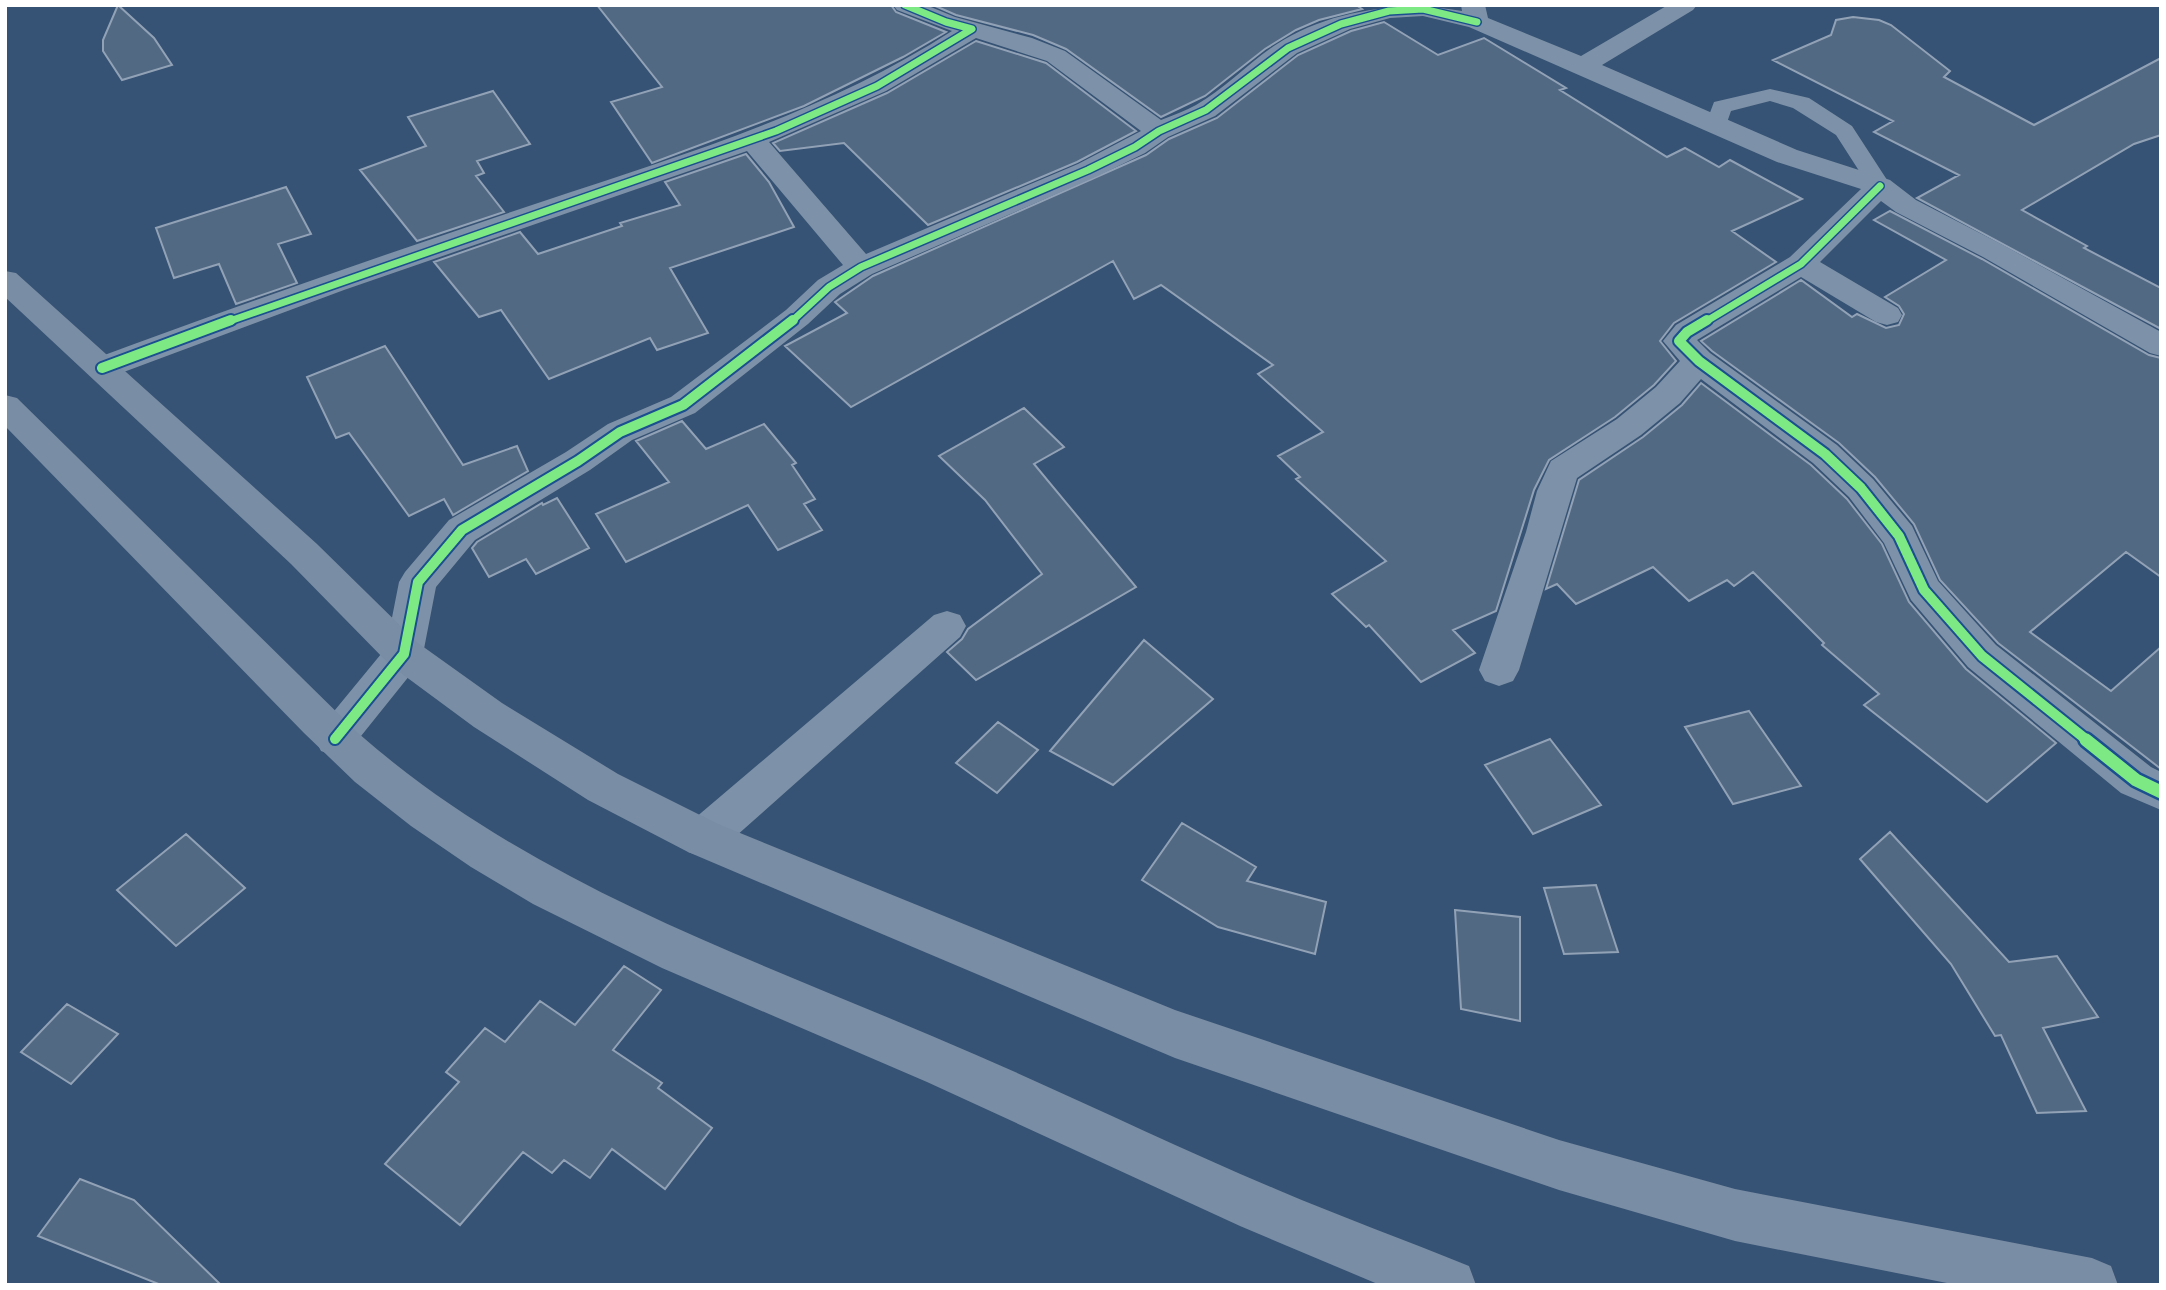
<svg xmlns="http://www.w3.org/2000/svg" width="2166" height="1290" viewBox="0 0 2166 1290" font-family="'Nunito Sans',sans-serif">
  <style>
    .building { fill: #526984; stroke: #92a2b6; stroke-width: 2 }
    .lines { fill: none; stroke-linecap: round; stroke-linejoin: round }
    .service { fill: #7d92a8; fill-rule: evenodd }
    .minor { fill: #7d92a8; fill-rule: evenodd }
    .secondary { fill: #798da4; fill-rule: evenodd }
    .cycleway-far2-casing { stroke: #1b4f8f; stroke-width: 10 }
    .cycleway-far1-casing { stroke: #1b4f8f; stroke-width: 14 }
    .cycleway-casing { stroke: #1b4f8f; stroke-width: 18 }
    .cycleway-far2 { stroke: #7ce984; stroke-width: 7 }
    .cycleway-far1 { stroke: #7ce984; stroke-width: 10 }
    .cycleway { stroke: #7ce984; stroke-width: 13 }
  </style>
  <rect width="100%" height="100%" fill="#365274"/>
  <!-- building -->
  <path class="building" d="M118,5l36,33 18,27 -50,15 -19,-29v-11z
    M597,5h294l5,7 50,20 -43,25 -99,49 -152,57 -41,-61 51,-15z
    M933,5h423l6,4 -43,11 -23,10 -31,19 -60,47 -44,21 -95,-68 -33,-14 -77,-20z
    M1853,17l26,3 12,5 59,46 -6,6 90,48 127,-67v77l-27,9 -112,66 65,36 -3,2 77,40v41l-244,-131 42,-23 -85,-43 19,-11 -120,-61 58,-25 5,-15z
    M1384,22l54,33 46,-17 82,50 -6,2 107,67 18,-9 34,19 11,-7 72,39 -70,32 44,31 -102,61 -14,18 16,20 -22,24 -39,32 -66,43 -15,30 -38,121 -43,19 22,23 -54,29 -52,-57 -3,2 -34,-33 54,-33 -90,-82 4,-2 -22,-21 45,-24 -65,-58 15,-9 -112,-80 -27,14 -21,-38 -262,146 -66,-61 62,-33 -12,-11 38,-26 273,-121 23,-16 48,-21 81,-63 53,-24z
    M976,41l70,22 90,68 -59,31 -149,63 -84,-82 -64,8 -7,-8 114,-50z
    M493,91l37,53 -53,17 7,12 -8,3 28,36 -87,29 -57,-71 66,-24 -18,-29z
    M746,154l23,28 25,45 -124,41 38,65 -51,17 -7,-12 -101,41 -48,-69 -22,7 -45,-55 86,-30 18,22 84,-28 -2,-3 60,-18 -15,-23z
    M286,187l25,47 -33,10 19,39 -61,21 -17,-40 -45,14 -18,-50z
    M1890,211l92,48 167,96 12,3v219l-35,-25 -96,80 81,59 50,-44v122l-163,-126 -58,-63 -26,-56 -39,-47 -36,-34 -127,-92 -11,-10 100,-61 51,37 5,-3 29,14 13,-3 5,-11 -5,-8 -14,-9 61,-37 -72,-40z
    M385,346l78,119 54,-19 11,25 -75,44 -9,-16 -35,17 -60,-83 -13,5 -29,-61z
    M1701,383l110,82 36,34 35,45 27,58 57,67 90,74 -69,59 -123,-97 15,-11 -57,-49 2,-2 -71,-71 -19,14 -7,-6 -38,21 -36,-34 -77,37 -19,-20 -11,5 33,-109 64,-43 39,-32z
    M1024,408l40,39 -30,17 102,123 -160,93 -29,-28 15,-13 6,-10 74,-55 -57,-74 -46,-44z
    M682,421l24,28 58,-25 32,39 -4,2 23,34 -11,5 18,26 -44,20 -30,-45 -122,57 -30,-48 73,-32 -33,-41z
    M557,498l32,50 -53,26 -10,-15 -37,18 -17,-29 5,-6 65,-39 1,2z
    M1144,640l69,59 -100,86 -63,-34z
    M1749,711l52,75 -68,18 -48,-77z
    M998,722l40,28 -41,43 -41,-30z
    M1550,739l51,66 -68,29 -48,-69z
    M1182,823l74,44 -9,14 79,21 -11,52 -97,-27 -76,-47z
    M1890,832l119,130 48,-6 41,61 -55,11 43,83 -49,2 -36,-78 -6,1 -44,-72 -91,-105z
    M186,834l59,54 -69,58 -59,-56z
    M1596,885l22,67 -54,2 -20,-66z
    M1455,910l65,7v104l-59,-12z
    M624,966l37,24 -48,60 49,33 -4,5 54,40 -47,61 -53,-40 -22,29 -26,-18 -12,13 -29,-21 -63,73 -75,-61 74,-82 -13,-10 39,-44 20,14 35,-41 35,24z
    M67,1004l51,30 -47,50 -50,-32z
    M80,1179l54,21 87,85h-60l-123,-49z"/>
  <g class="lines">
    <!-- service -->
    <path class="service" d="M1770,89l39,9 43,28 39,60 -3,5h-16l-36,-56 -43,-27 -23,-7 -39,10 -7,20h-16l-3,-5 9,-24z"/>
    <!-- minor -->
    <path class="minor" d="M893,5h33l29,12 77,21 33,13 96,69c12,-5 24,-9 35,-15 29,-16 53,-43 81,-61 52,-34 126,-44 185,-33l-1,-6h24l3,13 93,38 87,-51h29l-4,5 -91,55 195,85 93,30 26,20 87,45 158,87v24l-11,-3 -167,-96 -87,-45 -15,-11 -61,61 78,46 4,7 -4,7 -11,3 -11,-3 -75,-45 -104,63 13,13 127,92 36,34 39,47 26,55 58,64 155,122 10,5v38l-40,-17 -153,-126 -57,-67 -27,-57 -35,-46 -36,-34 -112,-84 -21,24 -39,32 -64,43 -58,192 -6,11 -14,5 -14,-5 -6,-11 47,-138 11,-41 14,-30 66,-42 39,-32 24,-26 -17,-20 13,-16 114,-68 71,-68 -84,-27 -308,-135 -46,-11 -33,2 -40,11 -53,24 -82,63 -47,21 -23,16 -47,23 -226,98 -32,20 -32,30 -113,89 -63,27 -42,30 -115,70 -39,47 -13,67 -5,11 -69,86 -14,5 -14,-5 -6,-12 6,-12 65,-79 13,-66 6,-10 44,-52 117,-68 42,-28 63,-27 115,-87 32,-30 25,-15 -96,-114 -403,139 -231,86 -11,3 -11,-3 -5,-8 5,-8c150,-56 301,-108 453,-159 141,-47 282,-89 408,-170l-55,-21zM976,38l71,23 94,70 -63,33 -212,90 -97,-112 117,-51z
      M947,611l13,4 6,11 -6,11 -242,215 -15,5 -15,-5 -6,-14 6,-14 246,-209z"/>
    <!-- secondary -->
    <path class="secondary" d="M5,271l11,2 301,271 101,99 84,60 116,71 100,50 457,186 384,130 176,49 357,69 19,8 7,19h-161l-222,-44 -176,-51 -384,-132 -487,-206 -100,-52 -114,-73 -84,-62 -99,-101 -286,-267z
      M5,395l12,3 341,335c166,146 374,218 574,303 117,49 230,105 346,154 63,27 128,50 191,76l7,19h-96l-140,-59 -313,-144 -265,-114 -129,-64 -62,-37 -60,-41 -56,-44 -51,-49 -299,-307z"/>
    <!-- cycleway-far2 casing -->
    <g class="cycleway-far2-casing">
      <path id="cycleway-far2" d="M227,322l549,-191 101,-45 95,-57 -26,-7 -41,-17
        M791,322l38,-35 32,-20 227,-97 47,-23 24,-16 47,-21 82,-62 53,-24 48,-13 34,-2 54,13
        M1705,322l96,-58 79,-78"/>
    </g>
    <!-- cycleway-far1 casing -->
    <g class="cycleway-far1-casing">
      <path id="cycleway-far1" d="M1707,320l-20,12 -8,9 20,20 126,93 36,34 38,48 25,54 58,66 106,85
        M102,368l129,-48
        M335,739l69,-85 14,-72 44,-52 116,-69 42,-29 63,-27 110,-85"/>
    </g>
    <!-- cycleway casing -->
    <g class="cycleway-casing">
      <path id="cycleway" d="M2086,740l50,40 25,12"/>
    </g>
    <!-- cycleway-far2 -->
    <use href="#cycleway-far2" class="cycleway-far2"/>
    <!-- cycleway-far1 -->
    <use href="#cycleway-far1" class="cycleway-far1"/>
    <!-- cycleway -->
    <use href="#cycleway" class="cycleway"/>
  </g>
  <!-- border -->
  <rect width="2166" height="1290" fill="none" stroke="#ffffff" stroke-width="14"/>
</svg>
